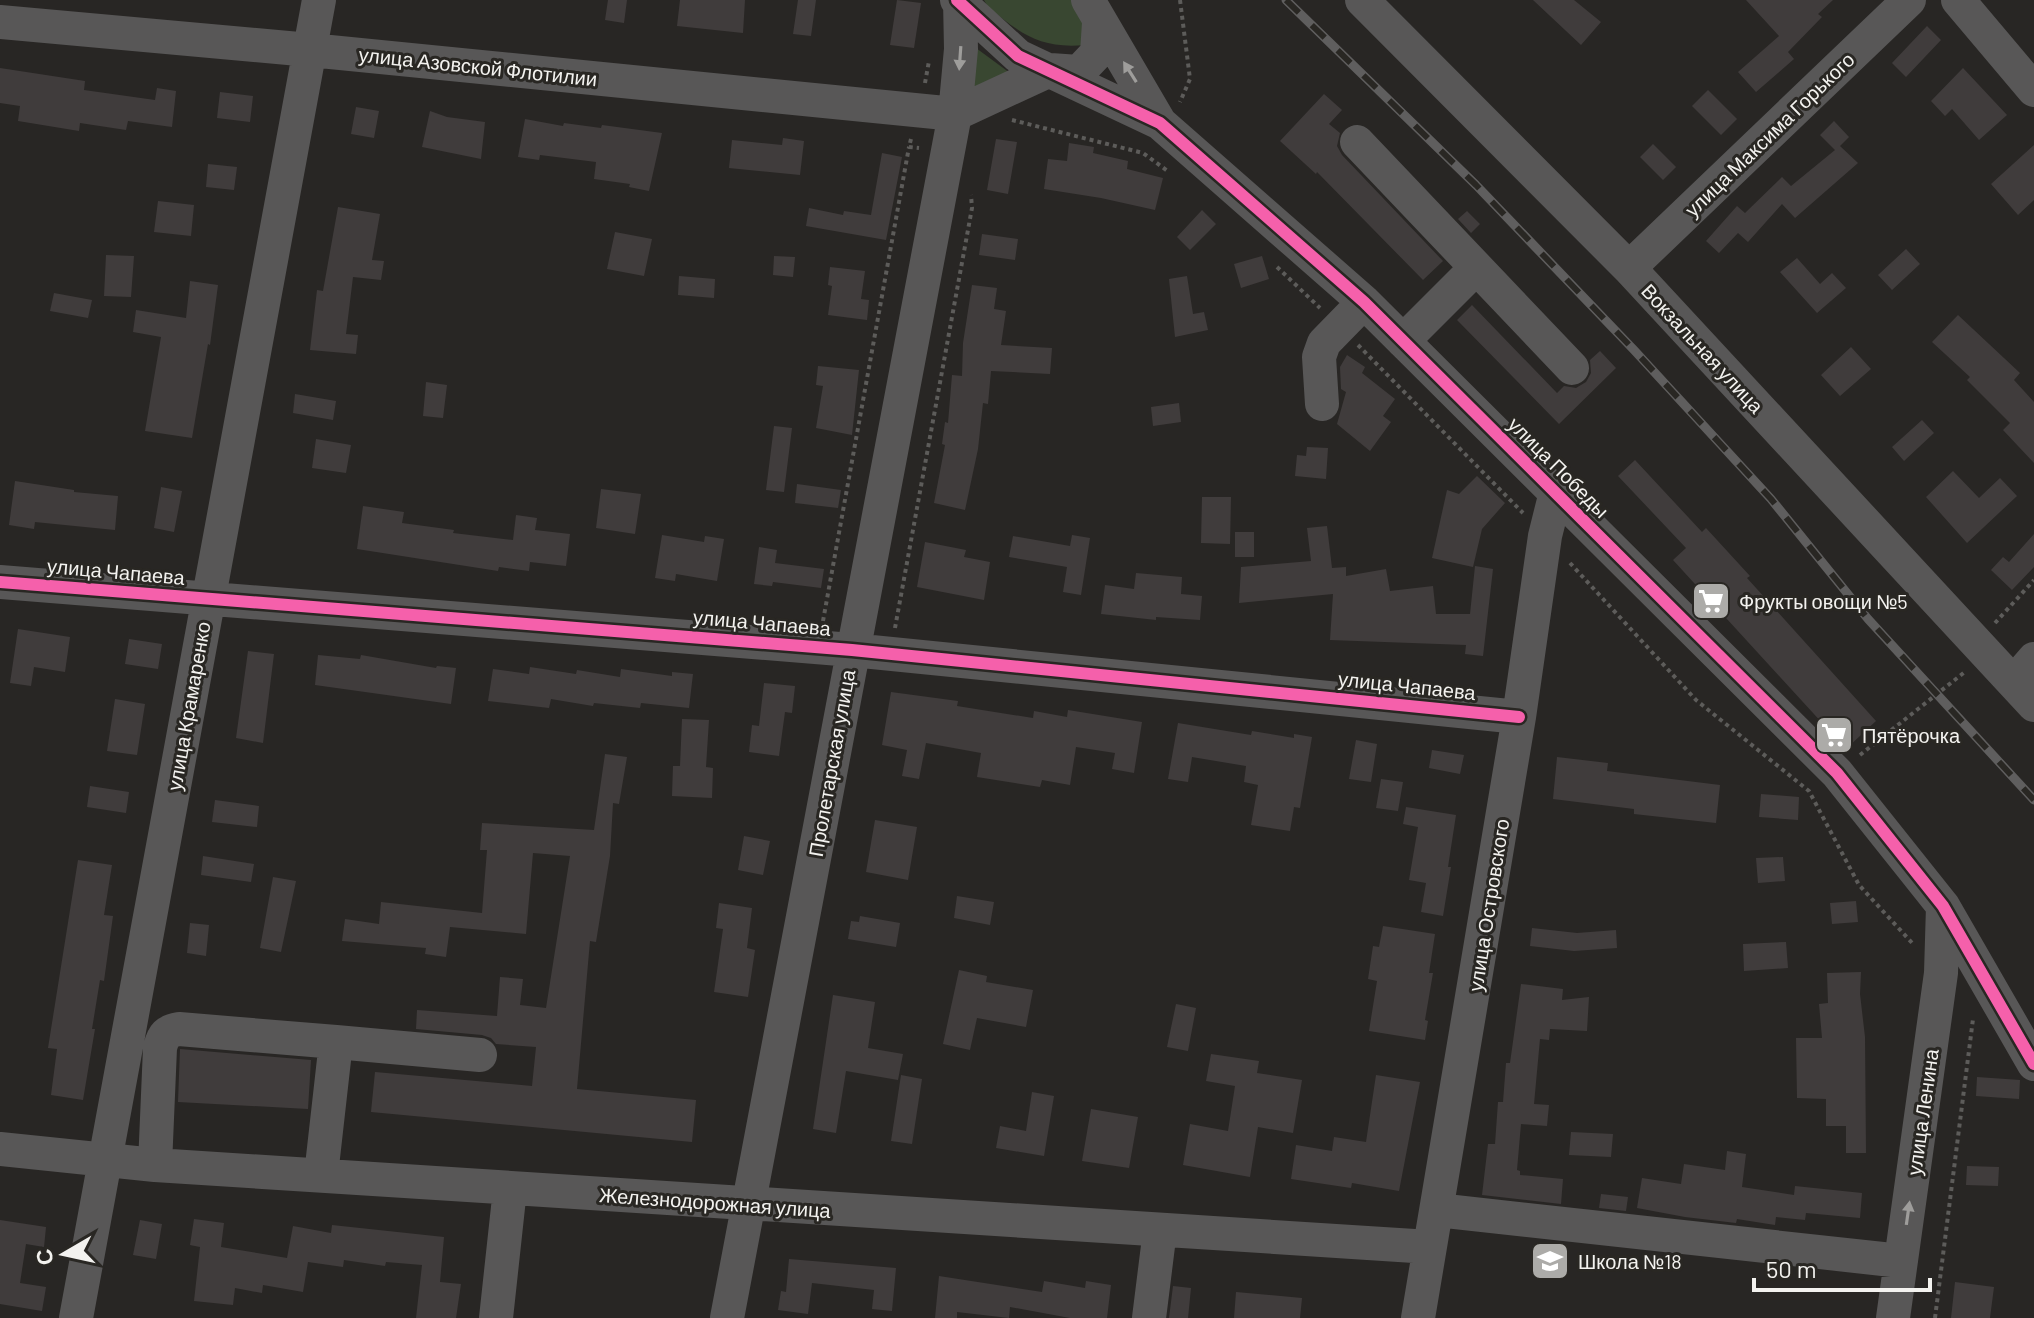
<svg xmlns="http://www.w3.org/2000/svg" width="2034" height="1318" viewBox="0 0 2034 1318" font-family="Barlow,sans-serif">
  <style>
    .green { fill: #394731 }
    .building { fill: #403c3c }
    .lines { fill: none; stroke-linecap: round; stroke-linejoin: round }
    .path { stroke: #5d5c5a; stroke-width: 4; stroke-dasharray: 4 4; stroke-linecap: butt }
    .minor { stroke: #585757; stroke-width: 34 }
    .rail-casing { stroke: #5f5e5e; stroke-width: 9 }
    .rail { stroke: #292723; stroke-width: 6; stroke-dasharray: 18; stroke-linecap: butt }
    .cycleway-casing { stroke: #292723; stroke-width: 17 }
    .cycleway { stroke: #f560ab; stroke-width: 12 }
    .oneway { fill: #9e9d9b }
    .labels { text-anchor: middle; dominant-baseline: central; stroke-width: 6; stroke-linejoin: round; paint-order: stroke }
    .street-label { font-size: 20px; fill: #f3f2ef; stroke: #292723 }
    .poi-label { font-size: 20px; fill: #f3f2ef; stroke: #292723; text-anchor: start }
  </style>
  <rect width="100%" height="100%" fill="#282624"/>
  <!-- green -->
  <path class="green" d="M984,0h97l4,45c-45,4 -64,-11 -97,-38z
    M976,48l34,25 -46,27z"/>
  <!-- building -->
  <path class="building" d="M608,0h19l-3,23 -19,-3z
    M680,0h65l-2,33 -66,-7z
    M798,0h18l-5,36 -18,-2z
    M897,0l24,3 -7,45 -24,-3z
    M1533,0h41l27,22 -20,23z
    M1746,0h87l-15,14 4,3 -34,35 6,7 -38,33 -18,-20 41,-36z
    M1927,26l14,14 -35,37 -14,-14z
    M0,68l85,13 -1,9 71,10 2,-12 19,3 -4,36 -44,-6 -2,9 -46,-7 -1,8 -61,-10 2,-15 -20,-3z
    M1963,68l44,47 -28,25 -27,-31 -7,7 -14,-15z
    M1708,90l29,29 -16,16 -29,-29z
    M220,92l33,4 -3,26 -33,-4z
    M1324,94l18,16 -13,14 11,9 -3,13 5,9 101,106 -20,19 -106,-108 -1,2 -36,-33z
    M356,107l23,4 -5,27 -23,-4z
    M430,111l17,6 38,5 -4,37 -59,-12z
    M525,119l38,7 1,-3 37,5 1,-3 60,8 -13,58 -20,-4 1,-3 -36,-5 2,-17 -56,-7 -1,5 -21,-3z
    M1834,121l15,16 -9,9 18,17 -63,55 -13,-14 -34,38 -10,-9 -19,20 -13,-12 31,-35 8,7 37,-36 9,9 44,-36 -15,-15z
    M783,138l21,3 -4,34 -71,-7 3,-28 50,5z
    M996,139l21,3 -9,52 -21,-4z
    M1069,143l25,4 -1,6 35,8 -1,8 36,9 -8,32 -54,-12 -57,-9 4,-30 19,2z
    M1653,144l23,23 -13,13 -23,-23z
    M2034,145v55l-16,15 -27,-31z
    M882,153l20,4 -16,83 -80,-14 3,-18 34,7 1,-4 27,4z
    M208,164l29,3 -3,23 -28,-3z
    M158,201l36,4 -3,31 -37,-4z
    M338,207l42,7 -8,46 12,1 -3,19 -28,-3 -7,57 12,1 -2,19 -46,-4 7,-60 6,1z
    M1202,210l14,14 -26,26 -13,-13z
    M1467,211l13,13 -9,9 -13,-14z
    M615,232l37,7 -8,37 -37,-7z
    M982,234l36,5 -3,21 -36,-5z
    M1906,249l14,15 -28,26 -14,-15z
    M106,255l28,1 -3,41 -27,-1z
    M774,256l21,1 -2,20 -20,-2z
    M1262,256l7,23 -28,9 -7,-24z
    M1797,258l23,26 12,-11 14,15 -29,25 -37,-41z
    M830,267l35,4 -4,28 8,1 -2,20 -39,-5 4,-29 -4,-1z
    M679,276l36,3 -1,19 -36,-3z
    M1187,276l6,38 11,-2 4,18 -33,7 -6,-58z
    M190,281l28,4 -8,60 -2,-1 -16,94 -47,-7 16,-94 -28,-5 3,-22 50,8z
    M972,285l25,3 -3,21 12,2 -5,34 51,3 -2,26 -59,-3 -3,33 -5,-1 -5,46 -13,61 -31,-7 11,-58 -3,-1 3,-22 3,1 4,-48 10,1 1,-33z
    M54,293l38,7 -4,18 -38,-7z
    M1472,305l85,88 7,-7 12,2 10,-6 5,-9 -1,-13 10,-9 16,17 -57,56 -102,-104z
    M1958,315l62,58 -6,7 20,22v61l-31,-33 7,-7 -43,-43 3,-3 -38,-35z
    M1851,347l20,22 -31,27 -19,-21z
    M1347,355l18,12 -3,6 33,26 -12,17 8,6 -21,29 -33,-27 9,-32 -5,-3 -1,-22z
    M818,366l41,4 -7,65 -36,-7 7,-42 -7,-1z
    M426,382l21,3 -4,33 -20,-2z
    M295,394l41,7 -3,19 -40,-7z
    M1179,403l2,19 -28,4 -2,-19z
    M1922,420l12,13 -30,28 -12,-14z
    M774,426l18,2 -8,64 -18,-2z
    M316,439l35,6 -5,28 -34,-5z
    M1307,447l21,1 -2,31 -31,-3 2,-21 9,1z
    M1635,460l67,72 4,-4 44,48 -3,2 129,143 -30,28 -173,-189 13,-12 -68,-72z
    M1953,471l26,27 21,-20 17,18 -50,47 -41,-46z
    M1477,476l28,27 -23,26 -9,38 -41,-9 15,-68 12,4z
    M15,481l59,9v2l44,4 -3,34 -80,-8 -1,7 -25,-4z
    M797,484l44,6 -3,18 -43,-5z
    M161,487l21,4 -8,41 -20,-4z
    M601,489l40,5 -6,40 -39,-6z
    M1202,497h29l-1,47 -29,-1z
    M363,506l41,6 -2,11 52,7 -1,3 60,7 3,-25 21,3 -2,12 35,4 -4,32 -36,-4 -1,9 -30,-4 -1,4 -141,-22z
    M1327,526l5,42 14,-1v9l40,-7 4,22 43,-5 3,28h34l5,-48 18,3 -10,87 -18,-2 1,-9 -136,-5 3,-46 -94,9 2,-36 70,-6 -4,-33z
    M1235,532h19v25h-19z
    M2034,534v33l-22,23 -21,-20 12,-13 6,5z
    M662,535l42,7 1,-6 19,3 -7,42 -41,-7 -1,7 -20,-3z
    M1072,535l18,3 -9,57 -18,-3 4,-25 -58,-10 4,-21 57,10z
    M925,542l41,8 -2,7 26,5 -6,38 -67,-13z
    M759,547l18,3 -2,13 49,6 -3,19 -48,-6 -1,4 -18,-2z
    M1136,573l46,4 -1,17 21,2 -2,24 -44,-3v3l-55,-6 4,-29 29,4z
    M18,629l52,8 -5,35 -31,-5 -3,19 -21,-3z
    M129,639l33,5 -4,25 -33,-5z
    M248,651l26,3 -11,89 -27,-5z
    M318,655l42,4 1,-4 75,13 1,-2 19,2 -5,36 -136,-19z
    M530,667l46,7 1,-4 43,7 1,-8 51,7v-4l21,2 -4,34 -48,-5 -1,5 -46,-5 -1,3 -42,-7 -2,9 -61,-7 5,-32 36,5z
    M764,683l31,3 -3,27 -7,-1 -6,44 -30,-4 3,-27 7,1z
    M891,692l67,9 -1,5 76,12 1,-7 33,6 1,-7 74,12 -8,51 -22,-4 3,-16 -39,-6 -6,38 -28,-5 -2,7 -63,-10 4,-24 -55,-10 -7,36 -17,-3 5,-26 -25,-5z
    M115,699l30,5 -8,51 -30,-4z
    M682,719l27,1 -3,47 7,1 -1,30 -40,-2 1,-30h7z
    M1178,723l73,12 1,-4 42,7v-4l18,3 -12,71 -6,-1 -4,24 -39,-6 7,-40 -14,-3 2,-16 -54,-9 -4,25 -20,-3z
    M1356,740l21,4 -6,38 -22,-3z
    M1432,750l32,5 -4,19 -31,-6z
    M605,754l22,3 -8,47 -6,-1 -3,53 -14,86 -6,-1 -13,148 119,11 -4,42 -321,-30 4,-40 157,14 4,-39 -40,-3 -5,-6 -9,-3 -66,-6 1,-19 80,6 3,-39 23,2 -3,26 26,3 24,-152 -37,-3 -7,81 -76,-7 -4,30 -21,-3 1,-6 -84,-7 3,-22 34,5 2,-22 101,11 5,-63h-7l2,-27 112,7z
    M1557,757l51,6 -1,8 113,14 -4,38 -82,-9v-5l-81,-10z
    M1381,779l22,3 -5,29 -22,-3z
    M90,786l39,6 -3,21 -39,-6z
    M1761,794l38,3 -1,23 -39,-3z
    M215,800l44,6 -2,21 -45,-5z
    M1406,807l50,8 -8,52h3l-8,49 -22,-4 5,-29 -17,-3 9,-53 -15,-3z
    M875,820l42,7 -9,53 -42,-8z
    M744,836l26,5 -7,34 -25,-5z
    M203,856l51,8 -3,18 -50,-7z
    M1783,857l2,24 -27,2 -2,-25z
    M78,860l34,5 -8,50 9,1 -9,65 -4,-1 -8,49h3l-12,71 -32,-5 6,-46 -9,-1z
    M273,877l23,4 -15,71 -21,-4z
    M957,896l37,6 -4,23 -36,-7z
    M1856,901l2,21 -26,2 -2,-21z
    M719,903l33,5 -5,40 8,2 -7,47 -34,-5 9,-63 -7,-1z
    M860,916l40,7 -4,24 -48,-8 3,-18 8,1z
    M190,923l19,2 -3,31 -19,-3z
    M1383,926l52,8 -6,39h4l-8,47 3,1 -3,19 -56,-9 8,-50 -9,-2 5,-33 6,1z
    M1532,928l45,5 39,-3 1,18 -43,3 -44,-5z
    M1786,942l2,26 -44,3 -1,-27z
    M959,970l28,6 -1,6 47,8 -7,37 -49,-9 -7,32 -27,-6z
    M1861,972l-1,22 5,43 1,116h-20v-27h-20v-27l-29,-1 -1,-60h26l-3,-34 9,-1 -1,-30z
    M1521,984l42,5 -1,11 27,-3 -2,34 -37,-2 -1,11 -9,-1 -6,65 15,1 -2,21 -26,-2 -4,46 3,1v4l43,4 -2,25 -79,-9 6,-51h7l3,-42h5l3,-39h4z
    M833,995l42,7 -7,46 35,6 -5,26 -52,-9 -10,62 -23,-4z
    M1176,1004l20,4 -8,43 -21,-4z
    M180,1049l131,11 -3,49 -130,-7z
    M1211,1054l48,7 -2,12 45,7 -9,53 -35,-6 -8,50 -67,-12 7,-41 38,7 7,-45 -29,-5z
    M901,1075l21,4 -10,65 -21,-3z
    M1376,1075l44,7 -21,109 -47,-8 -1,5 -60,-9 5,-34 36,6 2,-14 32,5z
    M1977,1077l43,3 -1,19 -43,-3z
    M1032,1092l22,4 -10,60 -48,-8 4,-22 26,5z
    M1091,1109l47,8 -9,51 -47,-7z
    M1571,1132l42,2 -2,23 -42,-2z
    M1727,1151l19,3 -4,33 52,8 1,-9 67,7 -2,25 -54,-5 -1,7 -29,-3 -1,8 -38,-6 -1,4 -51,-6 -48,-9 5,-30 39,6 3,-20 41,6z
    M1967,1166l32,1 -1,19 -32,-1z
    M1601,1194l27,3 -2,14 -27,-3z
    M194,1219l30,4 -3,24 66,11 6,-32 38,7 1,-8 112,12 -4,45 21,2 -5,34h-40l6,-53 -36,-3 -1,4 -41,-6 -1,7 -35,-5 -5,30 -40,-7 -1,8 -27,-5 -2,17 -39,-4 6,-54 -10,-2z
    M0,1220l46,7 -2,20 -18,-3 -6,39 26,4 -4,24 -42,-7z
    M140,1220l22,4 -6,35 -23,-4z
    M789,1259l107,9 -4,43 -20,-2 2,-19 -62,-7 -4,31 -30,-4 3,-19 5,1z
    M939,1276l103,16 2,-11 41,7 1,-7 25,4 -4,33h-37l-60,-11 -1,11 -52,-6v6h-22z
    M1955,1282l39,5 -4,31h-39z
    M1173,1286l18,2 -3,30h-19z
    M1236,1292l66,6 -2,20h-66z"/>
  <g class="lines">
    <!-- path -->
    <path class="path" d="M1180,0l10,79 -10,23
      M925,83l4,-22
      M1012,120l131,33 26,19
      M911,139l-2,8 10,1
      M1277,267l43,41
      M1358,345l165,168
      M1570,563l126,137 113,91 50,94 55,60
      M823,621l86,-474
      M1995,623l39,-43
      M895,628l77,-420 -1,-13
      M1860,755l106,-84
      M1935,1318l38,-299"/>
    <!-- minor -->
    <path class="minor" d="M957,0l61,56 142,67 204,179 473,471 106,133 91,158
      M1088,0l72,123
      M1362,0l267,268 405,437
      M1958,0l76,90
      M0,22l310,28 645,64
      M955,114l95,-44 29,2 18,-19 2,-30
      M1357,142l215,226
      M1629,268l280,-268
      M1403,341l73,-73
      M1322,404l-3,-47 5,-14 40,-41
      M0,582l852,68 667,67
      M2015,681l19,-22
      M0,1149l155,16 1275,82
      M155,1165l5,-117c3,-13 7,-17 19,-19l157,13
      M321,1175l15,-133 144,13
      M1437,1210l464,51
      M76,1318l243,-1318
      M496,1318l14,-129
      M727,1318l228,-1204 6,-65 -1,-49
      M1149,1318l11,-88
      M1418,1318l101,-601 26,-181 11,-44
      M1893,1318l48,-345 2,-67"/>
    <!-- rail casing -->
    <g class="rail-casing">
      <path id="rail" d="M1286,0l190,185 158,165 137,149 97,120 166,181"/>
    </g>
    <!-- rail -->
    <use href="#rail" class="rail"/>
    <!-- cycleway casing -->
    <g class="cycleway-casing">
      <path id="cycleway" d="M957,0l61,56 142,67 204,179 473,471 106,133 91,158
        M0,582l852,68 667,67"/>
    </g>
    <!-- cycleway -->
    <use href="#cycleway" class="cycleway"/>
  </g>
  <!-- one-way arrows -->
  <defs><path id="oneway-solid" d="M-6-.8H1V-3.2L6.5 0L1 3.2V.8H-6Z" transform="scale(2)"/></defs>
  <g class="oneway">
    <use href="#oneway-solid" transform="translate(960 58) rotate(94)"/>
    <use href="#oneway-solid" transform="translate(1130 72) rotate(-122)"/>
    <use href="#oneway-solid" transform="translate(1908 1213) rotate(-82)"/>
  </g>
  <!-- icons -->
  <defs>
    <g id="supermarket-square" transform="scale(2)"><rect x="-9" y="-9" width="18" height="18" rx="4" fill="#acaba8" stroke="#292723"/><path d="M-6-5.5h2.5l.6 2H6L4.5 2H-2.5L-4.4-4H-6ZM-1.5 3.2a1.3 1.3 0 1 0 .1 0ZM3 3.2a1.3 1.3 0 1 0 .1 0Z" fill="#fff"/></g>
    <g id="school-square" transform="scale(2)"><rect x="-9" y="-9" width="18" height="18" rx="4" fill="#acaba8" stroke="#292723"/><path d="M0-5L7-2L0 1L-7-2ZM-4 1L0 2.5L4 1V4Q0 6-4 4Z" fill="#fff"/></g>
  </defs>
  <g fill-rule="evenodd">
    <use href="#supermarket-square" x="1711" y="601"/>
    <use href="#supermarket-square" x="1834" y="735"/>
    <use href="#school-square" x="1550" y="1261"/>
  </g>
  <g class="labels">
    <!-- street labels -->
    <g class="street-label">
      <text transform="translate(478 66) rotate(6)">улица Азовской Флотилии</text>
      <text transform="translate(1769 134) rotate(-44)">улица Максима Горького</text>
      <text transform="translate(1703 348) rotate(47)">Вокзальная улица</text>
      <text transform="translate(1559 467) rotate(45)">улица Победы</text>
      <text transform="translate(116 571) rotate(5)">улица Чапаева</text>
      <text transform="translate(762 622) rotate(5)">улица Чапаева</text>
      <text transform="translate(1407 685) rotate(6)">улица Чапаева</text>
      <text transform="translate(188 706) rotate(-80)">улица Крамаренко</text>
      <text transform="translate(831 763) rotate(-80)">Пролетарская улица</text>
      <text transform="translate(1488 905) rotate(-81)">улица Островского</text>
      <text transform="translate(1922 1112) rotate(-82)">улица Ленина</text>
      <text transform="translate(715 1202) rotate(4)">Железнодорожная улица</text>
    </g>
    <!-- poi labels -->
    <g class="poi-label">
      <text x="1739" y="601">Фрукты овощи №5</text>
      <text x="1862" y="735">Пятёрочка</text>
      <text x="1578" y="1261">Школа №18</text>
    </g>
  </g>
  <!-- north arrow -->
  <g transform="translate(64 1254) rotate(261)" stroke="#292723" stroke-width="6" paint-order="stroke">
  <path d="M0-6L14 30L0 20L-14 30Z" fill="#f3f2ef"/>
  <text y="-12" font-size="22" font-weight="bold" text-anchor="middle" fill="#f3f2ef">С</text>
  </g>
  <!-- scale -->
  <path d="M1754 1278v12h176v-12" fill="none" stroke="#f3f2ef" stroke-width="4"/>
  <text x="1766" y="1278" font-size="24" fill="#f3f2ef" stroke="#292723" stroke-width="6" paint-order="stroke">50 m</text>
</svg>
